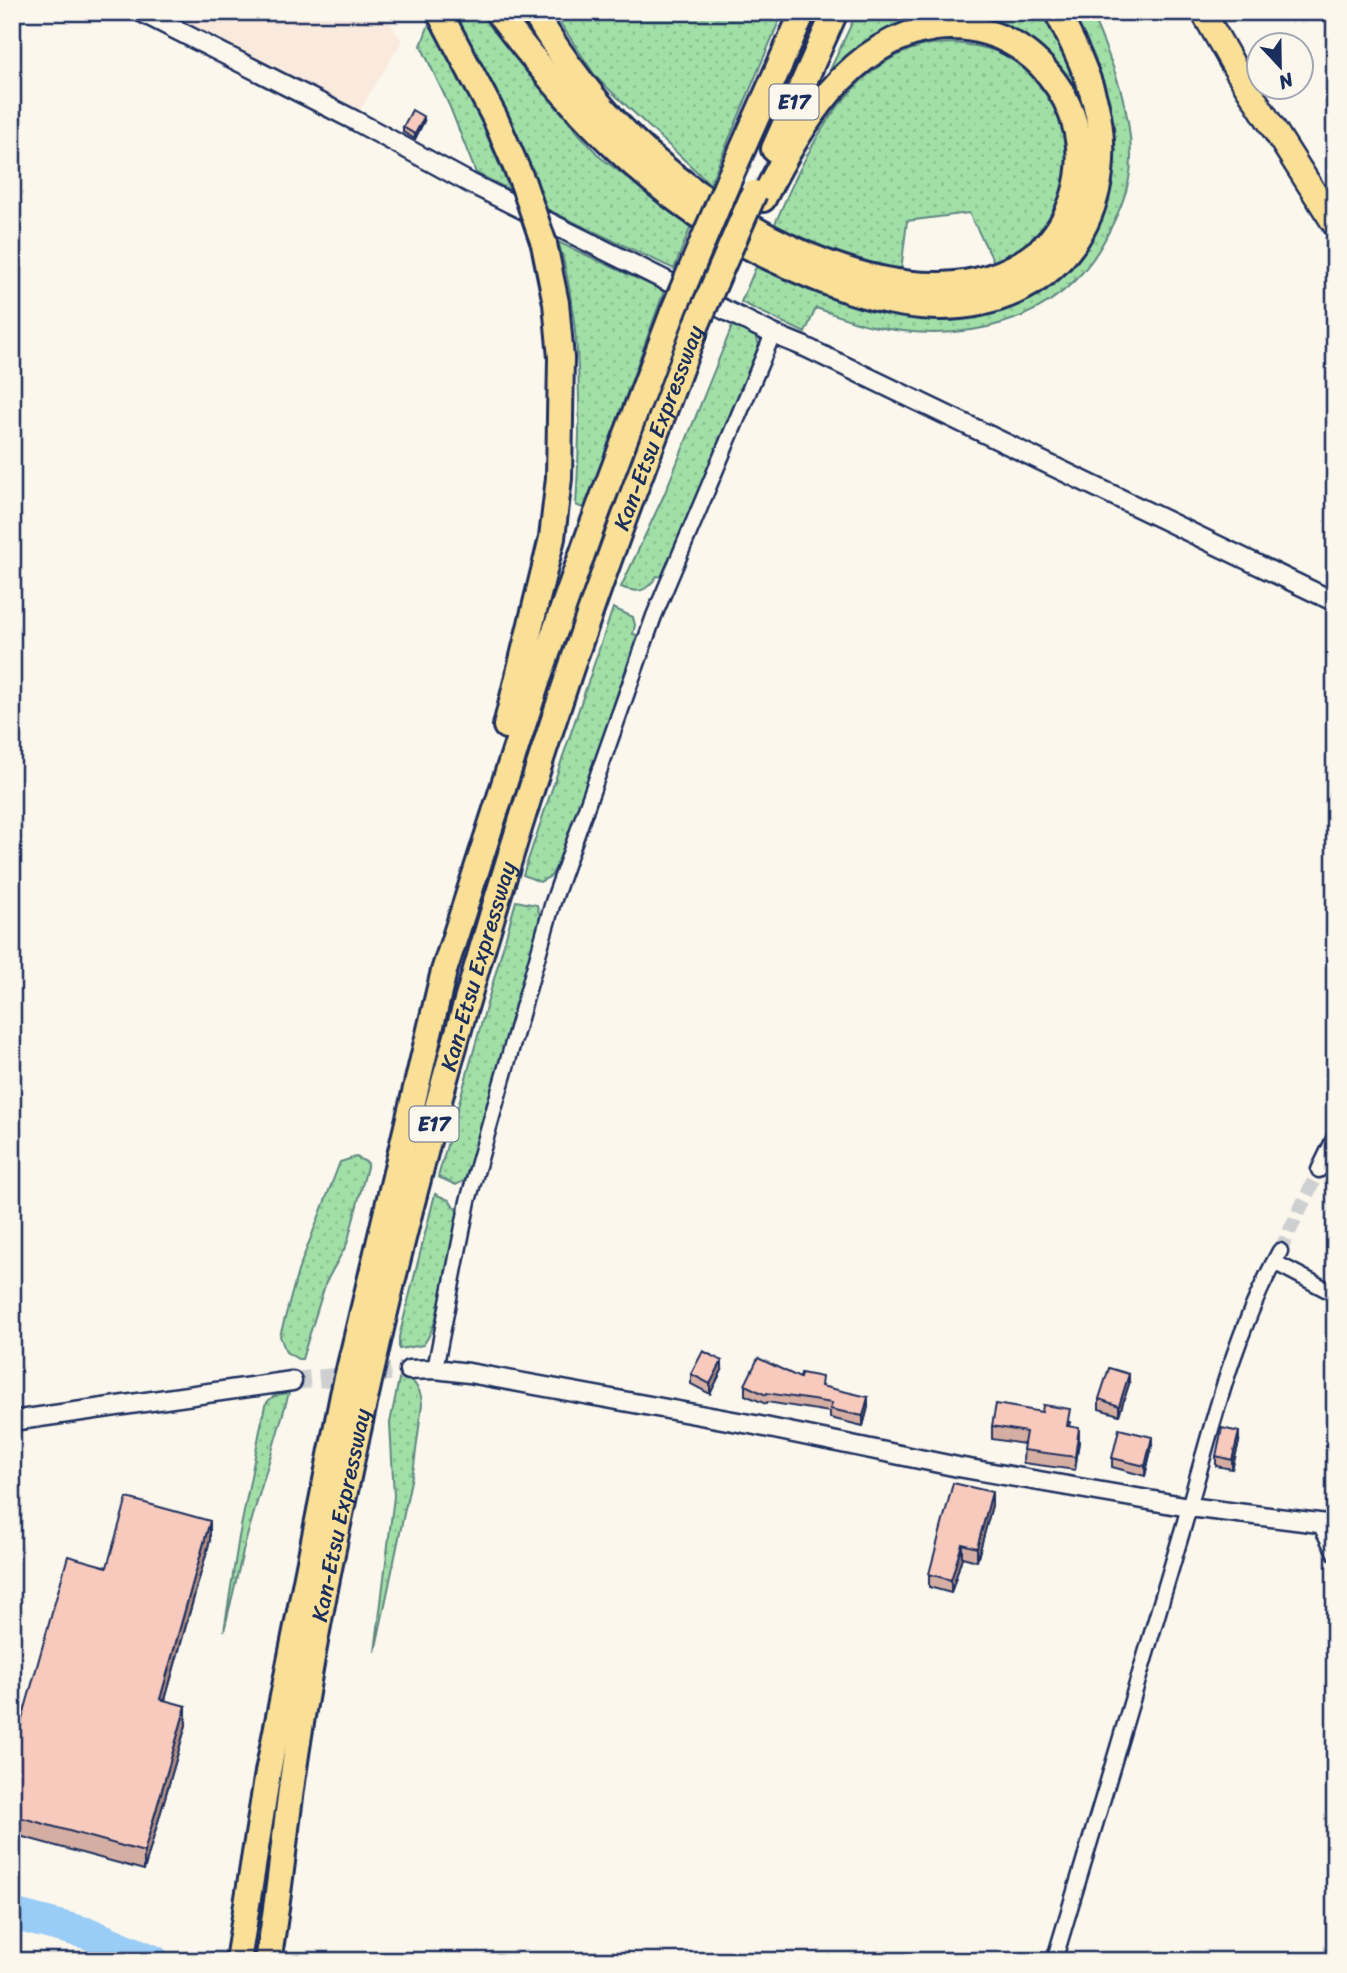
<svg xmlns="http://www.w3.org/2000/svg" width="1347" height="1973" viewBox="0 0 1347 1973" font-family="Sriracha,sans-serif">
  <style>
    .built { fill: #faeade }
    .green { fill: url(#green-dots); stroke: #5e8782; stroke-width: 2 }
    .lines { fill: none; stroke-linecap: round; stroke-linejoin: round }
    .river { stroke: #99ccf6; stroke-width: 32 }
    .minor-tunnel { stroke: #cecfd0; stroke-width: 14; stroke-dasharray: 14 7; stroke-linecap: butt }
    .tertiary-tunnel { stroke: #cecfd0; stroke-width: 18; stroke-dasharray: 18 9; stroke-linecap: butt }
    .minor-casing { stroke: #1b2f5e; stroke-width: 19 }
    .tertiary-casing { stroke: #1b2f5e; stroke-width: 23 }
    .trunk-casing { stroke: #1b2f5e; stroke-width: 28 }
    .motorway-casing { stroke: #1b2f5e; stroke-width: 30 }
    .minor { stroke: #fbf7ec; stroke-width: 14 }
    .tertiary { stroke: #fbf7ec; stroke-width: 18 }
    .trunk { stroke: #fadf96; stroke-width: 23 }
    .motorway { stroke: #fadf96; stroke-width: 24 }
    .motorway-bridge-casing { stroke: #1b2f5e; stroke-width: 30; stroke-linecap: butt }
    .motorway-bridge { stroke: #fadf96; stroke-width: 24 }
    .wall { fill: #d5aea3; stroke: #1b2f5e; stroke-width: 2 }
    .shaded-wall { fill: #ae8d84; stroke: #1b2f5e; stroke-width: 2 }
    .building { fill: #f8cabd; stroke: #1b2f5e; stroke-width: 2 }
    .labels { text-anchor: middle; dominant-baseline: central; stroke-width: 7; stroke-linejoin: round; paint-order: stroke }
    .shield { fill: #fbf7ec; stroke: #5e6b89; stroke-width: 2 }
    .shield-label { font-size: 21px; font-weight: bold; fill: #1b2f5e }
    .street-label { font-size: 23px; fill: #1b2f5e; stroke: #fbf7ec }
  </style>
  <defs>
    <pattern id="green-dots" width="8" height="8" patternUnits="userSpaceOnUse" patternTransform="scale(1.75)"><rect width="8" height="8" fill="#a1dfa7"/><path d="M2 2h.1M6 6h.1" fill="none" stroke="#8ac092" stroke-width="1.8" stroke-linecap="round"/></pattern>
  </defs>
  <rect width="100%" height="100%" fill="#fbf7ec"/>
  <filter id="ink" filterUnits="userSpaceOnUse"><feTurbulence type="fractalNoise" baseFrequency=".0143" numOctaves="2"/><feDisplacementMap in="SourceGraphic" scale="14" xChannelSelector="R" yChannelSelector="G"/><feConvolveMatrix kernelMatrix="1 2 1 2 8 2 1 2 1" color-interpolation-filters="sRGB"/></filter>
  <g filter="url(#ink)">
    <!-- built -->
    <path class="built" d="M141,12h242l19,29 -48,79z"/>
    <!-- green -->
    <path class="green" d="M451,12h29l93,115 27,30 91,69 -17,43 -128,-60 -40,-95z
      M553,12h230l-73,172 -114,-107z
      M857,12h188l33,69 -7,3c-21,-39 -65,-50 -103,-66l-144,65z
      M1071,12h20c20,48 41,95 40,148 0,28 -14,57 -27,81 -46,85 -143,104 -232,85 -19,-4 -38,-12 -56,-18l-11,25 -64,-31 15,-35 95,37 66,14 174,-81 13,-30 8,-41 -2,-44z
      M430,21l47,91 33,78 -34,-17 -27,-68 -28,-59z
      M954,43c19,2 39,5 56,15 60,34 75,118 32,172 -12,15 -30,25 -47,34l-26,-51 -62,8 -6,50 -73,-21 -54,-24c29,-67 69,-160 148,-180 10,-3 21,-2 32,-3z
      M558,242l106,49 -79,218 -9,-4c4,-68 6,-137 -5,-205 -3,-20 -6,-39 -13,-58z
      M733,324l22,10 4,11 -97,232 -5,-1c-11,16 -18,18 -36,11l43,-92z
      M613,608l20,9 2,8 -2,9 4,1 -77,232h-4l-5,9 -11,6 -17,-7z
      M516,901l21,4 3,12 -2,8 3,2 -72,251 -13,7 -18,-8z
      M356,1157l12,6 -21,81 -21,38 -24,77h-4l-12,-7 -6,-16 18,-65 42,-109z
      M435,1194l14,6 10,14c-7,32 -17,108 -36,131l-24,4v-12z
      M399,1379h11c8,7 12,14 12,25l-8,62 -39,186 19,-156 -4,-73z
      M289,1393l-44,150 -21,88 15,-94 26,-132c7,-10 12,-11 24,-12z"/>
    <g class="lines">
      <!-- river -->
      <path class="river" d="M12,1914l78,20 64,27"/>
      <!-- minor-tunnel -->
      <path class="minor-tunnel" d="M1280,1251l39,-81"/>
      <!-- tertiary-tunnel -->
      <path class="tertiary-tunnel" d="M292,1381l117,-11"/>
      <!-- minor casing -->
      <g class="minor-casing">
        <path id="minor" d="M1319,1170l16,-33
          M1274,1262l61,32
          M435,1369l33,-168 85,-299 101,-286 119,-282
          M1319,1522l16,31
          M1054,1961c44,-145 87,-291 130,-436 27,-94 48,-188 96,-274"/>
      </g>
      <!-- tertiary casing -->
      <g class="tertiary-casing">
        <path id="tertiary" d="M141,12l213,108 116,63 303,151 32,13 530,255
          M409,1370l26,-1 34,4 286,52 203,42 231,40 146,18
          M12,1421l280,-40"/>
      </g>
      <!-- trunk casing -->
      <g class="trunk-casing">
        <path id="trunk" d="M1203,12l32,56 100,157"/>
      </g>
      <!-- motorway casing -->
      <g class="motorway-casing">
        <g id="motorway">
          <path d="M439,12l56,106 28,65"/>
          <path d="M497,12c74,98 157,187 268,243 54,26 116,52 177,52 109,-1 175,-85 156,-192 -7,-36 -24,-70 -41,-103"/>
          <path d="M534,12c28,47 60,90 99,128 88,86 292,205 407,110 16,-13 28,-35 34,-55 27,-87 -48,-179 -139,-167 -86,12 -137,101 -172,171"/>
          <path d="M774,149l61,-137"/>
          <path d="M730,177l73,-165"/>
          <path d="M506,726l46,-188 7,-60 2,-120 -5,-55 -12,-59"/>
          <path d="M238,1961l30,-189 75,-377 101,-424 93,-289 54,-153 82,-217"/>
          <path id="s1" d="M268,1961c11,-62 16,-124 25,-186 19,-132 47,-264 76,-394 52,-232 119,-463 194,-689 41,-124 88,-246 134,-368"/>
        </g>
      </g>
      <!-- minor -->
      <use href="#minor" class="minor"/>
      <!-- tertiary -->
      <use href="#tertiary" class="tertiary"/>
      <!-- trunk -->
      <use href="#trunk" class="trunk"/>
      <!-- motorway -->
      <use href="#motorway" class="motorway"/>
      <!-- motorway-bridge casing -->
      <g class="motorway-bridge-casing">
        <path id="motorway-bridge" d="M523,183l21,61
          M673,312l57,-135
          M697,324l57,-131"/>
      </g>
      <!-- motorway-bridge -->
      <use href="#motorway-bridge" class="motorway-bridge"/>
    </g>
    <!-- wall -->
    <path class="wall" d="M424,121l-9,18 -12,-7v-5z
      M722,1370l-12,24 -19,-10v-10z
      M800,1378l22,8 46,21 -5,19 -33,-8v-6l-63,-10 -1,2 -21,-9v-10z
      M1129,1384l-10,31 -20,-6v-10z
      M1070,1422l-1,4 10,15 -4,29 -52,-7 1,-19 -32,-5v-13z
      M1239,1442l-7,27 -16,-3v-10z
      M1152,1446l-7,30 -33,-9v-9z
      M992,1505l-15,56 -15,-4 -11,36 -22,-6v-13z
      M210,1540l-45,160 21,25 -42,145 -132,-36v-98l5,1 90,-170z"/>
    <!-- shaded-wall -->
    <path class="shaded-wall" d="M424,117v4l-9,18v-5z
      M722,1361v9l-12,24v-10z
      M1129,1374v10l-10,31v-9z
      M868,1397v10l-5,19v-10z
      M1079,1428v13l-4,29v-13z
      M1239,1432v10l-7,27v-9z
      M1152,1437v9l-7,30v-10z
      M992,1492v13l-15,56v-13z
      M210,1521v19l-50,177v-18z
      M962,1544v13l-11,36v-13z
      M186,1706v19l-42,145v-18z"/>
    <!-- building -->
    <path class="building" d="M412,110l12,7 -9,17 -12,-7z
      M703,1351l19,10 -12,23 -19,-10z
      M758,1358l42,20 1,-5 21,4 -1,9 47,11 -5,19 -33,-7 2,-6 -65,-10 -1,2 -21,-10z
      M1109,1368l20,6 -10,32 -20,-7z
      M996,1404l46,8 1,-7 27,4 -3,17 12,2 -4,29 -52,-7 3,-18 -34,-6z
      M1222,1428l17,4 -7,28 -16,-4z
      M1119,1429l33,8 -7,29 -33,-8z
      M953,1483l39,9 -15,56 -15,-4 -11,36 -22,-6z
      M127,1498l83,23 -50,178 26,7 -42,146 -132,-37v-79l5,1 51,-181 39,11z"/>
  </g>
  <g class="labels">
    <!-- shield labels -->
    <g class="shield">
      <rect x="769.5" y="84.5" width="49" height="35" rx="5"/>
      <rect x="409.5" y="1106.5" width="49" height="35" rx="5"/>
    </g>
    <g class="shield-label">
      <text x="794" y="102">E17</text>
      <text x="434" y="1124">E17</text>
    </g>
    <!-- street labels -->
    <g class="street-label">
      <text stroke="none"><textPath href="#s1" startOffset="1586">Kan-Etsu Expressway</textPath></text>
      <text stroke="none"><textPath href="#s1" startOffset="1018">Kan-Etsu Expressway</textPath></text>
      <text stroke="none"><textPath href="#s1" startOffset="452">Kan-Etsu Expressway</textPath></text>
    </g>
  </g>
  <!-- margin -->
  <rect width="1347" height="1973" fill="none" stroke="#fbf7ec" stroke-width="42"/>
  <rect x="21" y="21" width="1305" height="1931" fill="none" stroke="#1b2f5e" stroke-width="2.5" filter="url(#ink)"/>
  <!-- north arrow -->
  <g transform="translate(1280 66) rotate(158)"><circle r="33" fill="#fbf7ec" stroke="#a1a7b3" stroke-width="2"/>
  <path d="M0-5L12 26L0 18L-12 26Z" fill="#1b2f5e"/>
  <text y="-10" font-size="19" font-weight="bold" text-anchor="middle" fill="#1b2f5e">N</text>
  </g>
</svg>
